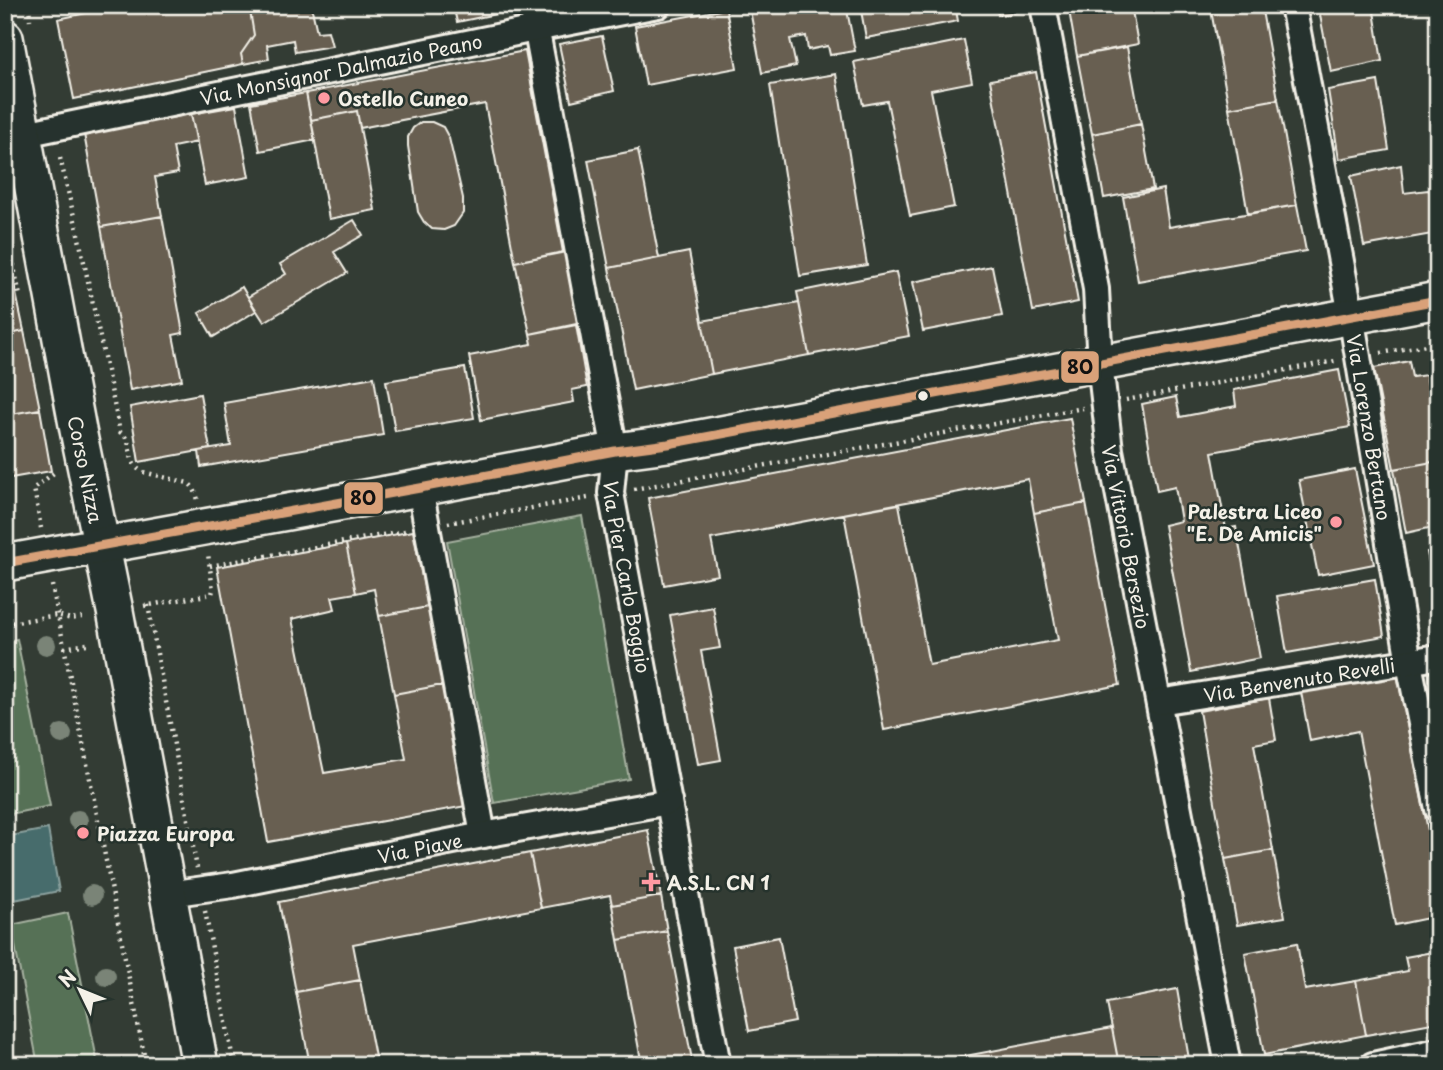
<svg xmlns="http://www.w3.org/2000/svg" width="1443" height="1070" viewBox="0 0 1443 1070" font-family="'Playpen Sans',sans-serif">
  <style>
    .green { fill: #577157; stroke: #a6b1a0; stroke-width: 2 }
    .water { fill: #476c6c; stroke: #8ca19e; stroke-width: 2 }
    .building { fill: #675e51; stroke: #f4f1e8; stroke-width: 2 }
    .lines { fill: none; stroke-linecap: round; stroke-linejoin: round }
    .street-casing { stroke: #f4f1e8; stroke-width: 30 }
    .secondary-casing { stroke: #f4f1e8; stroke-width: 40 }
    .path { stroke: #f4f1e8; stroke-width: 4.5; stroke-dasharray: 2 5; stroke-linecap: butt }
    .street { stroke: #26332d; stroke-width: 24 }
    .secondary { stroke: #26332d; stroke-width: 35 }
    .bus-1-casing { stroke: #26332d; stroke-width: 14 }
    .bus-1 { stroke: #d9a179; stroke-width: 9 }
    .tree { fill: #7a8477 }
    .poi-dot { fill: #ff9aa2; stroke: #26332d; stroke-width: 2.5 }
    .bus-dot { fill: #f4f1e8; stroke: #26332d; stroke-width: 2.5 }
    .labels { text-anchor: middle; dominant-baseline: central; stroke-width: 5; stroke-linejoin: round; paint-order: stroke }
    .street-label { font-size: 19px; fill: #f4f1e8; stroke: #26332d }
    .poi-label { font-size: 19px; font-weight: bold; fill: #f4f1e8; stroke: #26332d; text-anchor: start }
    .line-badge { stroke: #26332d; stroke-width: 2.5 }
    .pale-badge-label { font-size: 19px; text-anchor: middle; font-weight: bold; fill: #111 }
  </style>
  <rect width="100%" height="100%" fill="#333c34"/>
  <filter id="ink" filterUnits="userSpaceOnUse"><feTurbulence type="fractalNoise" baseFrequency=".0143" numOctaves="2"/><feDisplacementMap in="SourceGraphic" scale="14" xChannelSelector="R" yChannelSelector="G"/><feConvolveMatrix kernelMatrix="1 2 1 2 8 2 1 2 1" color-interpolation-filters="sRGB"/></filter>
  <g filter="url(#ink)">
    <!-- green -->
    <path class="green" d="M582,516l47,263 -135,24 -47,-262z
      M17,639l33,167 -45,9v-173z
      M68,913l30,152h-60l-27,-140z"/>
    <!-- water -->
    <path class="water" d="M48,829l11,62 -45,9 -9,-45v-18z"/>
    <!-- building -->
    <path class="building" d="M124,5h125l5,30 -13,19 2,10 -169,35 -16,-80z
      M249,5h62l6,27 11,-1 4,15 -37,6 -2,-12 -26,5 2,14 -26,5 -2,-10 13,-19z
      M453,5h41l2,9 -39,8z
      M749,5h97l9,46 -25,4 -2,-9 -20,4 -2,-14 -16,3 6,27 -34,7z
      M860,5h95l3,16 -92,17z
      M996,5h34l1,5 -33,5z
      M1068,5h63l7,39 -61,12z
      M1210,5h51l17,94 -49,9z
      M1318,5h55l9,56 -51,11z
      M726,9l11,59 -91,17 -11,-59z
      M602,36l12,55 -43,10 -12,-57z
      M964,40l8,42 -41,8 23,117 -44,9 -23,-115 -24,4 -9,-43z
      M1127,47l14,77 -49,10 -15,-78z
      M525,51l38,201 -48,10 -30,-158 -125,24 -3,-17 -46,9 -5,-27z
      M1036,72l42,230 -45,9 -43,-231z
      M836,74l31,191 -67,11 -30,-191z
      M1378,81l11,69 -50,9 -11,-69z
      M306,93l9,47 -55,11 -9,-48z
      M1278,99l19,106 -49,9 -19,-106z
      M236,106l13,71 -44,8 -14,-71z
      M357,111l18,99 -46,9 -18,-99z
      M191,114l6,28 -24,5 5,26 -23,4 7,39 -61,11 -17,-93z
      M421,122h11l11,5 6,11 14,60v15l-9,13 -10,4 -12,-1 -8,-7 -6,-10 -10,-66v-9l5,-9z
      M1141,124l12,65 -49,9 -12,-64z
      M638,150l21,108 -50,10 -21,-108z
      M1401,165l3,28 24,-3 10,7v36l-74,13 -13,-70z
      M1163,189l6,38 128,-22 9,46 -168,30 -15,-84z
      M162,216l21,117 -10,2 9,45 -52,10 -29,-163z
      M354,220l9,15 -29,17 13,21 -83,49 -16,-25 38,-23 -6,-10z
      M5,241l19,90 -19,4z
      M566,252l15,71 -51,11 -15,-72z
      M689,252l23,122 -79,16 -24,-122z
      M992,266l10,50 -79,15 -10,-49z
      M896,272l13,64 -100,19 -12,-63z
      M242,287l14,24 -43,26 -14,-24z
      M799,303l10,52 -97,19 -10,-53z
      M576,325l11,62 -15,3 2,12 -93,18 -12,-64 63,-12 -2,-10z
      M24,331l16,78 -35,6v-80z
      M1409,361l3,16 14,-2 12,63v23l-44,8 -20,-101z
      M465,368l9,50 -79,13 -9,-50z
      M1339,370l11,57 -138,25 14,77 10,-2 24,131 -69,14 -27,-147 17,-4 -6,-34 -18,4 -15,-87 34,-7 4,20 56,-11 -2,-16z
      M374,377l9,58 -182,32 -2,-16 32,-5 -7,-43z
      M200,394l10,55 -71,13 -9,-55z
      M40,409l11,62 -46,8v-64z
      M1070,418l16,85 -52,10 -6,-34 -317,60 7,36 -54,10 -16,-87z
      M1438,461v65l-32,7 -12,-64z
      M1355,469l19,95 -56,11 -19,-95z
      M1086,503l34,182 -236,45 -40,-216 55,-10 30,161 129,-25 -24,-127z
      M413,531l15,76 -49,9 -5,-27 -18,4 -10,-49z
      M346,544l10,49 -24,4 3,12 -43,10 32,154 82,-14 -12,-65 48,-9 24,121 -198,36 -51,-275z
      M1438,550v56h-1l-10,-54z
      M1375,579l9,57 -97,17 -10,-57z
      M428,607l14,78 -48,9 -15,-78z
      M713,607l7,41 -19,3 20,109 -23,4 -28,-149z
      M1397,673l41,208v35l-43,9 -37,-194 -48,10 -9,-49z
      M1269,698l7,42 -22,4 19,106 -48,9 -26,-148z
      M648,830l13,66 -49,9 -2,-10 -69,13 -11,-55z
      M1273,850l12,67 -48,8 -12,-66z
      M530,853l11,55 -188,36 7,36 -64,12 -17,-90z
      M661,896l6,35 -49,9 -6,-35z
      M667,931l26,134h-51l-24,-125z
      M779,937l16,85 -46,9 -16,-85z
      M1297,943l8,47 51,-9 10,54 -102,20 -19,-102z
      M1438,951v71l-72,13 -10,-54 52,-10 -3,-14z
      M360,980l16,82 -15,3h-51l-14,-73z
      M1177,989l13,76h-71l-12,-62z
      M1112,1028l7,37h-201z"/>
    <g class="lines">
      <!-- street casing -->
      <g class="street-casing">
        <g id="street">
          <path id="s1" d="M532,5l83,446 -4,42 107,572"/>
          <path id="s2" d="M1043,5l53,284 4,75 10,86 118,615"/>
          <path id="s3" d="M1293,5l58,310 58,348 29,146"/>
          <path id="s4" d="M5,138l530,-109 123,-24"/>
          <path d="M420,488l63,347"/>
          <path id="s5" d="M1159,702l279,-45"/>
          <path id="s6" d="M168,894l65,-9 250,-50 186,-33"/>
          <path d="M1373,1065l65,-14"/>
        </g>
      </g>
      <!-- secondary casing -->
      <g class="secondary-casing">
        <g id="secondary">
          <path id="s7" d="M5,38l73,392 37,181 85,454"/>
          <path d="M5,563l415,-75 195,-37 53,-7 770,-144"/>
        </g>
      </g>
      <!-- path -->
      <path class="path" d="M29,5l1,15
        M60,158l17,71 43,203c16,10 4,31 23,40l45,11c6,4 8,10 10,17
        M5,223l15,73
        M1381,353l57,-10
        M1126,400l209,-39
        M634,489l449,-81
        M448,523l140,-25
        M41,528l-7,-40 21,-16
        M210,566l195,-35
        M52,585l94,480
        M148,605l49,263
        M144,606l68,-12 1,-4 -5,-36
        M5,624l52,-9 14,4 16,-3
        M64,648l23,-4
        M205,911l29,154"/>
      <!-- street -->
      <use href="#street" class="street"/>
      <!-- secondary -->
      <use href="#secondary" class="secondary"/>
      <!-- bus-1 casing -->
      <g class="bus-1-casing">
        <path id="bus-1" d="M5,563l415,-75 195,-37 53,-7 770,-144"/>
      </g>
      <!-- bus-1 -->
      <use href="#bus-1" class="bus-1"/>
    </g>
    <!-- trees -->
    <g class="tree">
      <circle cx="46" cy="645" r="10"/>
      <circle cx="62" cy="734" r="10"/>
      <circle cx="78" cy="820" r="10"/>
      <circle cx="92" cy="895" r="10"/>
      <circle cx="106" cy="976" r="10"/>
    </g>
  </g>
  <!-- markers -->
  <g class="poi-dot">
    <circle cx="324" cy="98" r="7"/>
    <circle cx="1336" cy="522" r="7"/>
    <circle cx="83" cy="833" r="7"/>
    <path d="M647.5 871.5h7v7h7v7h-7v7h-7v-7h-7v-7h7z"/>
  </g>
  <circle class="bus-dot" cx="923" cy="396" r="6"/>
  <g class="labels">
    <!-- street labels -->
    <g class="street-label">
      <text stroke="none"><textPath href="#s4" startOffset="343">Via Monsignor Dalmazio Peano</textPath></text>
      <text stroke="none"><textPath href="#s3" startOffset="429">Via Lorenzo Bertano</textPath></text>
      <text stroke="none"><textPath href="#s7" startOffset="439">Corso Nizza</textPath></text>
      <text stroke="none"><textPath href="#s2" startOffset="539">Via Vittorio Bersezio</textPath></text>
      <text stroke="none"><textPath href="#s1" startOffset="581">Via Pier Carlo Boggio</textPath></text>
      <text stroke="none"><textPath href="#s5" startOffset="142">Via Benvenuto Revelli</textPath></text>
      <text stroke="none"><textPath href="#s6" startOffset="256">Via Piave</textPath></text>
    </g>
    <!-- poi labels -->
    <g class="poi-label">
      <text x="338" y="98">Ostello Cuneo</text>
      <text x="1322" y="511" text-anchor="end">Palestra Liceo<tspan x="1322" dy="22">"E. De Amicis"</tspan></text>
      <text x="97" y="833">Piazza Europa</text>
      <text x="667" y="882">A.S.L. CN 1</text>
    </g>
  </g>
  <g class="line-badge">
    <rect x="1060" y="350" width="40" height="34" rx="7" fill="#d9a179"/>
    <rect x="343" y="481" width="41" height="34" rx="7" fill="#d9a179"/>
  </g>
  <g class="pale-badge-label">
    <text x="1080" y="374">80</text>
    <text x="363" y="505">80</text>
  </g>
  <!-- margin -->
  <rect width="1443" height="1070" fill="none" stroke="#26332d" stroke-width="28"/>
  <rect x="14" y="14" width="1415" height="1042" fill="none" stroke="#f4f1e8" stroke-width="2.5" filter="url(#ink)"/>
  <!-- north arrow -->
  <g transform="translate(80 990) rotate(313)" stroke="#26332d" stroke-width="5" paint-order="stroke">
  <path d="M0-5L12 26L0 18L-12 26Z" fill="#f4f1e8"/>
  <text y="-10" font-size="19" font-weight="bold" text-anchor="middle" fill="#f4f1e8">N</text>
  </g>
</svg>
